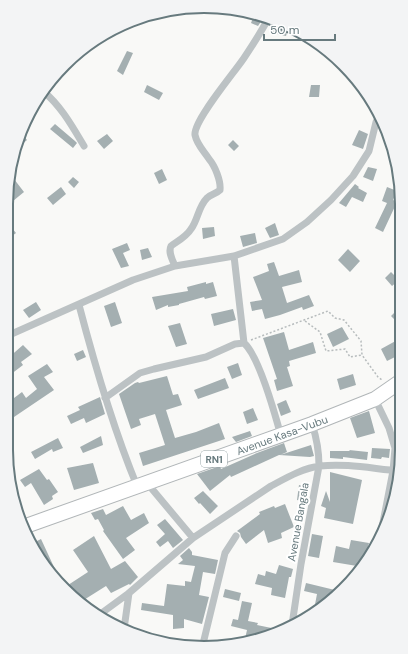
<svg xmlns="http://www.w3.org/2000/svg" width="408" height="654" viewBox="0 0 408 654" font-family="'DM Sans',sans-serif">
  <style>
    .building { fill: #a4afb1 }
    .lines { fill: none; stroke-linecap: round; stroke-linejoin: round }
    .highway-casing { stroke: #b1b6b8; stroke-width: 16 }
    .path { stroke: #b7bcbd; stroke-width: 1.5; stroke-dasharray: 2 2; stroke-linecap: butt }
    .minor { stroke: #bcc2c4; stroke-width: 7 }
    .highway { stroke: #fff; stroke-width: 14 }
    .labels { text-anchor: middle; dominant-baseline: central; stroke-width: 4; stroke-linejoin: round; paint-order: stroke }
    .shield { fill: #fff; stroke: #95a2a5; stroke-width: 1 }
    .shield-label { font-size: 10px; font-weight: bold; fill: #677a7e }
    .street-label { font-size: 11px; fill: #677a7e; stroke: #fff }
    .rim { fill: none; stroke: #677a7e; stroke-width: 2 }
  </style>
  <rect width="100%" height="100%" fill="#f9f9f7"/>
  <!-- building -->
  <path class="building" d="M255,13l9,4 -6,9 -7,-3z
    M275,24l13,5 -2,7 -13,-3z
    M127,51l6,2 -10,22 -6,-4z
    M147,85l16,8 -4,7 -15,-8z
    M311,85h9l-1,12h-10z
    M55,124l20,17 2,2 -4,5 -23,-19z
    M359,130l9,4 -5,15 -11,-4z
    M20,132l7,8 -12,10 3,-12z
    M107,134l6,7 -9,8 -7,-8z
    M233,140l6,6 -5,5 -6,-6z
    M368,167l9,2 -4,12 -10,-4z
    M162,169l5,11 -8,4 -5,-11z
    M73,177l6,5 -5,6 -6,-6z
    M14,179l10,13 -11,9 -5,-7v-9z
    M355,184l4,3 -1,1 9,5 -4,9 -11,-5 -6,10 -7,-4z
    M61,187l5,7 -13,11 -6,-7z
    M387,187l10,4 -4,9 4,2 -14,30 -8,-4 12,-25 -5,-2z
    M7,222l9,11 -9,7z
    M275,223l4,12 -9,3 -5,-10z
    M214,227l1,9 -12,3 -1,-11z
    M255,233l2,10 -14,4 -3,-11z
    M127,243l3,7 -7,3 6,13 -8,2 -9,-19z
    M148,248l4,9 -10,3 -2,-10z
    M348,249l12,12 -10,11 -12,-12z
    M274,262l5,14 20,-6 3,12 -20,5 5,16 22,-8 5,11 -11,4 -1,-3 -22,8 -15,4 -3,-10 -10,2 -2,-9 12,-2 -9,-23 16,-6 -2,-7z
    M391,272l8,8 -7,6 -7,-8z
    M206,282v2l7,-2 4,14 -12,3 -1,-2 -25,7v1l-11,2v-2l-12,5 -4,-13 36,-6 -1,-4z
    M36,302l5,8 -12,8 -6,-8z
    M115,302l7,21 -11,4 -7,-21z
    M401,306v20l-10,-10z
    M233,309l3,11 -22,6 -3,-12z
    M180,323l7,21 -11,3 -8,-21z
    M342,327l7,12 -16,8 -6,-13z
    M284,332l5,18 24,-8 3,11 -27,8 1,5 -3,1 6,19 -16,5 -3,-11 3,-1 -14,-41z
    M401,338v16l-14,7 -6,-12z
    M23,345l9,9 -11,8 2,3 -17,13 1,-19z
    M83,350l3,7 -9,4 -3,-7z
    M238,363l4,12 -10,4 -5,-12z
    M47,364l6,8 -9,5 10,13 -40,27 -8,-11v-2l16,-12 4,6 11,-9 -9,-13z
    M353,374l3,11 -16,5 -3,-11z
    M167,376l6,19 5,-1 4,11 -16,5 9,28 21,-6 23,-9 6,16 -82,27 -4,-13 26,-8 -10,-31 -16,5 2,6 -10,4 -12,-35 16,-11 3,-1 1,1z
    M225,378l4,10 -31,11 -4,-9z
    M100,397l5,17 -19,9 -2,-5 -13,6 -4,-8 13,-6 -2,-3z
    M286,400l5,12 -10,4 -4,-12z
    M253,408l5,12 -11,4 -4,-12z
    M369,411l6,22 -18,5 -7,-20z
    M250,431l2,5 -16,6 -4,-5z
    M101,436l2,9 -20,8 -3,-6z
    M58,438l5,10 -10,4 -1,-3 -17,10 -4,-7z
    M284,443l3,9 -7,3 31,-10 3,11 -4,1 -31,-2 -48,22 -1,-2 -20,16 -13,-17 23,-8 1,3 36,-16z
    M372,448l18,1 -1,9 -7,-1 -1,2 -10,-1z
    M349,450l19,2 -1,8 -24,-3v2l-13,-1v-7h20z
    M93,463l6,20 -25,7 -7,-22z
    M39,469l8,11 2,-1 9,13 -6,4 1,3 -9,6 -13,-22 -6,4 -5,-7z
    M330,472l32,8 -9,44 -29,-6 2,-10 -5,-2 5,-15 4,11z
    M299,485l9,2 -2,15 -9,-2z
    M203,491l15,15 -8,8 -10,-11 -1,1 -5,-6z
    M285,504l9,23 -13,6 1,5 -14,5 -4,-13 -18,14 -5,-7 -1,-4 -3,-2 23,-17 -1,-2 15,-6 1,2z
    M123,506l8,14 13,-7 5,10 -23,15 9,12 -12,9 -20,-28 1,-1 -6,-11 -3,1 -4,-7 12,-4 3,6z
    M165,519l18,21 -10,8 -5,-7 -8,6 -4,-5 9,-8 -8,-9z
    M312,534l11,2 -4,22 -11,-2z
    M94,536l17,33 14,-8 13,16 -8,8 -1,-1 -18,9 -5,-7 -27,17 -14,-16 23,-15 -15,-22z
    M41,539l19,41 -1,1 -19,-21 -9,-16z
    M351,540l18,3 -6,24 -30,-5 3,-16 13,3z
    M189,548l3,4v3l26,5 -3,14 -12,-2 -4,23 10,2 -7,27 -18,-5v9l-11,1v-14l-32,-5 1,-7 22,3 3,-22 18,2v-5l6,1 4,-16 -17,-2 5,-4 -3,-4z
    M279,565l14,4 -2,8h-2l-4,21 -14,-3 1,-7 -17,-4 3,-10 7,2 1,-5 10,3z
    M306,583l33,8 -26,24 4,-21 -13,-3z
    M225,589l16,4 -2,8 -16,-4z
    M242,601l10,2 -4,18 10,2 -1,2 24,5 -26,11 -11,2 3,-13 -16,-4 2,-7 5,1z"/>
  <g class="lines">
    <!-- highway casing -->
    <g class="highway-casing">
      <path id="highway" d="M23,527l289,-103 63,-25 26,-18"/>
    </g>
    <!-- path -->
    <path class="path" d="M305,321l15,11 6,19 19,-2 5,8 12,-2
      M251,340l77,-29 7,7 9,2 17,21 1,14 16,22 4,3"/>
    <!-- minor -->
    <path class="minor" d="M43,91c18,15 29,35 41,55
      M234,256l10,87c15,13 31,71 37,93
      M175,266c-3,-7 -7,-14 -4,-20 7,-5 16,-10 20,-17 7,-9 7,-22 16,-31 4,-4 9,-4 13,-8 1,-9 -5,-24 -11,-31 -5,-8 -12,-14 -14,-24 -2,-14 39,-62 49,-77 8,-12 17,-26 24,-39
      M79,305c16,61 34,123 58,181
      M7,336l126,-56 42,-14 59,-10 49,-17 24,-17 24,-22 22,-24 16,-25 7,-29 4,-8
      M105,398l35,-25 14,-4 52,-12 29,-13 9,-1
      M375,399l14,29 6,20 -2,23 -13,67
      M147,483l46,55
      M99,615l30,-22 64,-55 78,-52c15,-8 32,-18 49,-20 27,-3 54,3 80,5
      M292,625l9,-61 18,-98c0,-14 -2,-27 -7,-42
      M124,629l5,-36
      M202,648l23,-95 11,-17"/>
    <!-- highway -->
    <use href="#highway" class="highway"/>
  </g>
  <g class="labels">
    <!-- shield labels -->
    <rect class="shield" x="201" y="451" width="26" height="16" rx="3"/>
    <g class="shield-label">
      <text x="214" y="459">RN1</text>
    </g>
    <!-- street labels -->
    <g class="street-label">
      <text transform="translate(282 435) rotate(-20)">Avenue Kasa-Vubu</text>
      <text transform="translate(298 522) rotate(-80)">Avenue Bangala</text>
    </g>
  </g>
  <!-- crop -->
  <path d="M0 0H408V654H0ZM204 13H204A191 191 0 0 1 395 204V450A191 191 0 0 1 204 641H204A191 191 0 0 1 13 450V204A191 191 0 0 1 204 13Z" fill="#f3f4f5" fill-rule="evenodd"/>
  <path class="rim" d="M204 13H204A191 191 0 0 1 395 204V450A191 191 0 0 1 204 641H204A191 191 0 0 1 13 450V204A191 191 0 0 1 204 13Z"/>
  <!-- scale -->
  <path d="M264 34v6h71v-6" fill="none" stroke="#677a7e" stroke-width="2"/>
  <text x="270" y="34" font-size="12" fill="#677a7e" stroke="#ffffff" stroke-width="3" paint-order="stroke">50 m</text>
</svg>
